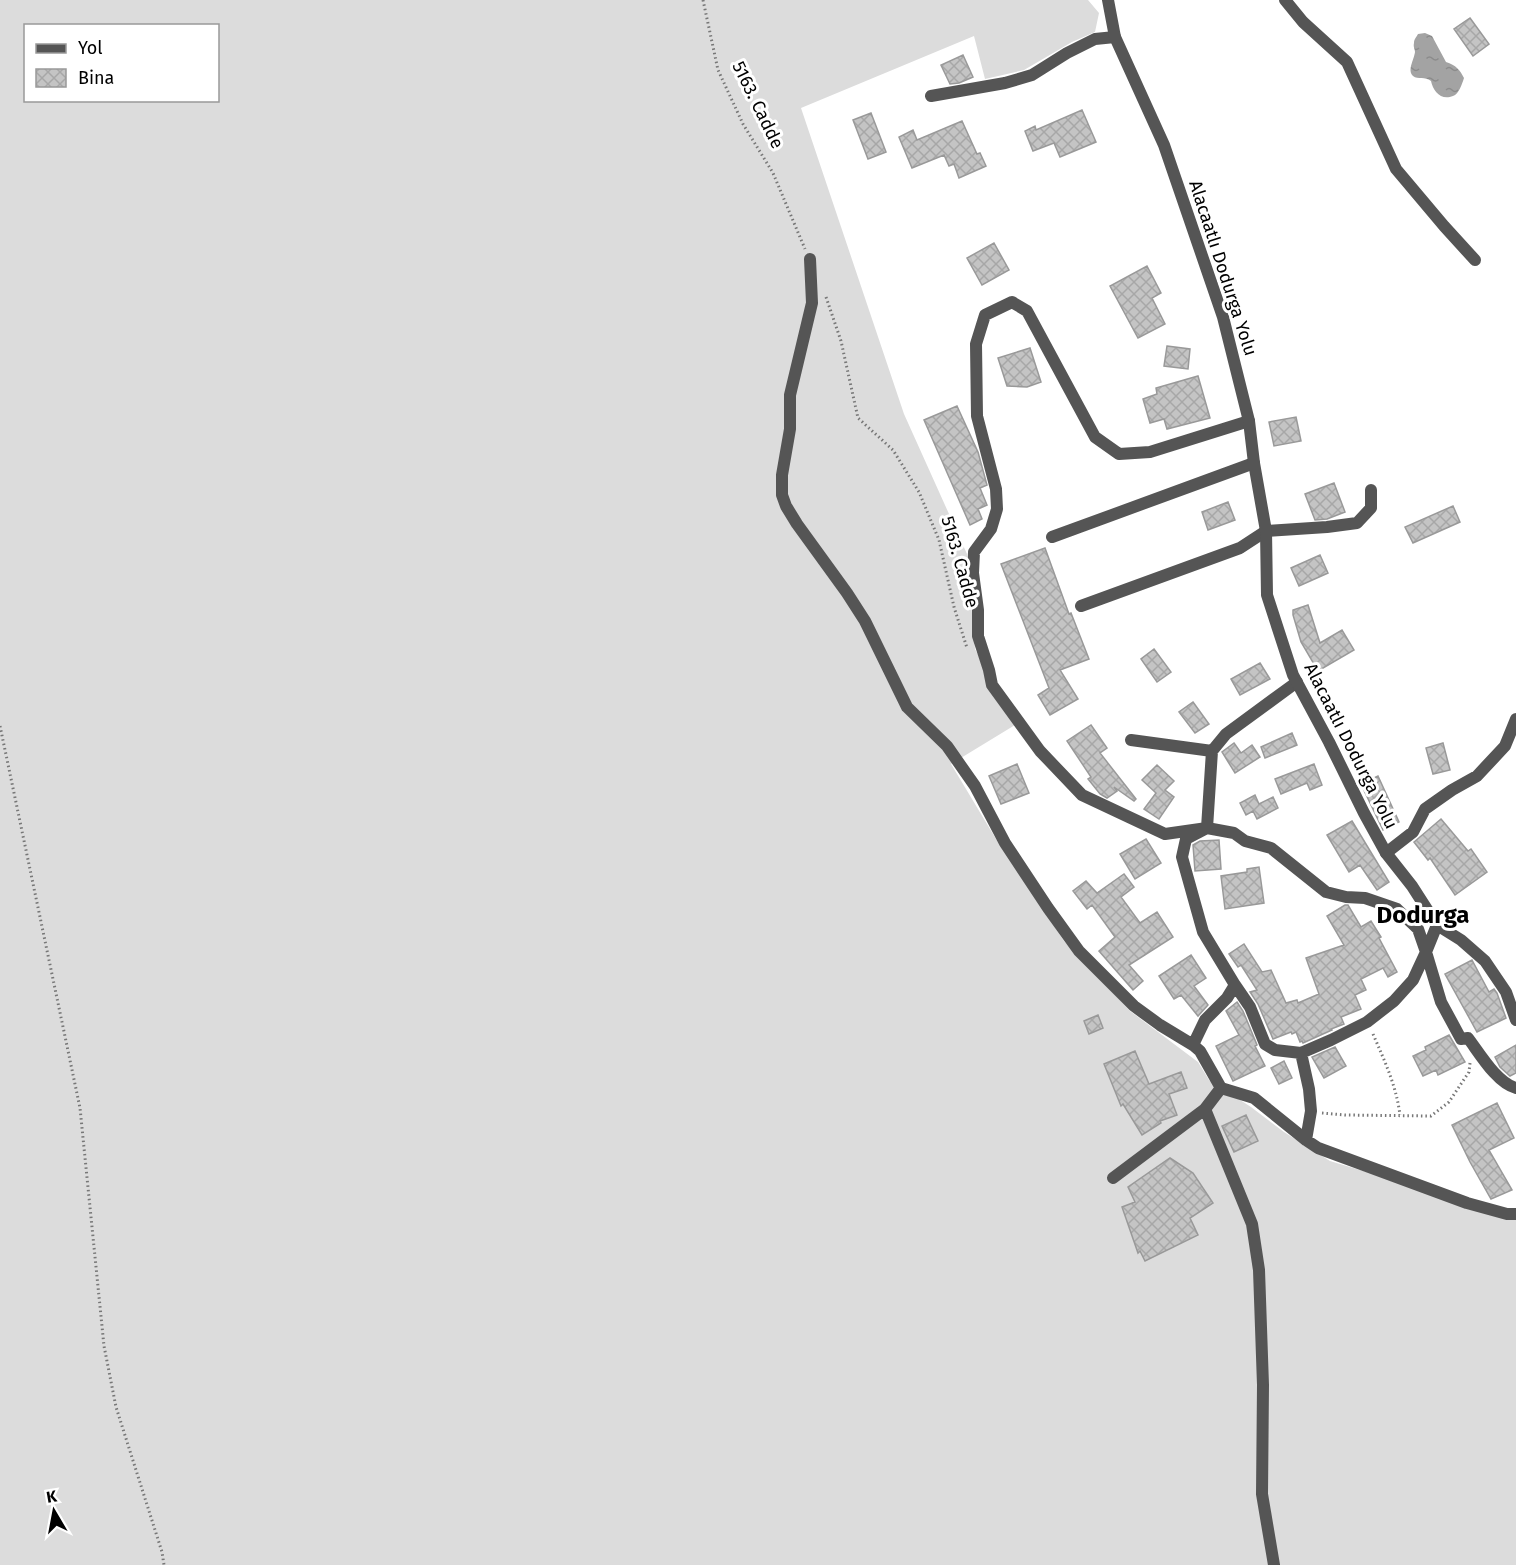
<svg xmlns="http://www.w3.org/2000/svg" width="1516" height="1565" viewBox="0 0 1516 1565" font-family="'Fira Sans',sans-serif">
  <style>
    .grass { fill: #dcdcdc; fill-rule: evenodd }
    .water { fill: url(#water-ripples) }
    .building { fill: url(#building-cross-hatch); stroke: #999; stroke-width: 1.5 }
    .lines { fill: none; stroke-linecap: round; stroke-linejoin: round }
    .path { stroke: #777; stroke-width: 3; stroke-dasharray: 1.5 3; stroke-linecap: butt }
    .minor { stroke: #555; stroke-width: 12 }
    .tertiary { stroke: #555; stroke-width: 12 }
    .labels { text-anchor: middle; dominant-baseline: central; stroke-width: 6; stroke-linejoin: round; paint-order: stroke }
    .street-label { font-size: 18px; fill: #000; stroke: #fff }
    .district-label { font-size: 24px; font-weight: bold; fill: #000; stroke: #fff }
  </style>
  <defs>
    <pattern id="water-ripples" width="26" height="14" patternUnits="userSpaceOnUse" patternTransform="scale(1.5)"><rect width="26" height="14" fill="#a3a3a3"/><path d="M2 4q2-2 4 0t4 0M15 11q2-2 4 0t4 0" fill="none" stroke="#8b8b8b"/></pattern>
    <pattern id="building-cross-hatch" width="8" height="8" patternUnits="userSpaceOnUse" patternTransform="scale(1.5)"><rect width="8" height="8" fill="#c4c4c4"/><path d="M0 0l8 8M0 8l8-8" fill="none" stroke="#a7a7a7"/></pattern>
  </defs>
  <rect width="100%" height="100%" fill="#fff"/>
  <!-- grass -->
  <path class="grass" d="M0,0h1088l11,13 -4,19 -23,10 -48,28 -39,9 -11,-43 -173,72 103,306 63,140 8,95 40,76 -64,39 45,75 68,102 66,70 68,51 11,18 42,27 33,25 46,29 186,56v348h-1516zM26,26h192v74h-192z"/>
  <!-- water -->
  <path class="water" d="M1425,33l7,3 14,26c10,3 14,8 18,16 -2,6 -5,16 -11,18 -12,5 -20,-5 -22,-15 -6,-5 -13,-1 -18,-5 -6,-6 1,-16 2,-24 0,-3 -2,-5 -1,-9 0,-4 2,-5 4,-9z"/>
  <!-- building -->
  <path class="building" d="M1470,18l19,26 -16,12 -19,-27z
    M963,55l10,22 -14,6 -9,1 -9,-19z
    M1082,110l14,32 -36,15 -6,-14 -21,8 -8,-20 10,-5 1,4z
    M871,113l15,39 -18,7 -15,-39z
    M962,121l15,33 3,-1 6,13 -27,12 -5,-14 -5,2 -5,-11 -32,13 -13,-31 14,-7 4,10z
    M994,243l15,27 -27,15 -15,-27z
    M1147,266l14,27 -9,5 13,26 -27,14 -28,-52z
    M1167,346l23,3 -2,20 -24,-3z
    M1030,348l11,34 -14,5 -20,-1 -9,-28z
    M1198,376l12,42 -43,11 -3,-10 -14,4 -7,-24 14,-5 -1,-6z
    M957,406l21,46 9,33 -7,3 7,17 -9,4 4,10 -12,6 -46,-105z
    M1296,417l5,24 -27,5 -5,-24z
    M1334,483l11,29 -18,7 -12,1 -10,-26z
    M1228,502l7,18 -27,10 -6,-18z
    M1453,506l7,16 -47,21 -8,-16z
    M1045,548l24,66 2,-1 18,46 -29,11 18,29 -28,16 -12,-20 11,-7 -48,-124z
    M1320,555l8,18 -29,13 -8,-18z
    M1308,605l12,38 22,-13 12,20 -36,21 -17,-29 -8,-27v-5z
    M1154,649l17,23 -14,10 -16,-23z
    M1260,663l10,16 -30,16 -9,-16z
    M1193,702l16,22 -14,9 -16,-21z
    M1091,725l16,23 -7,5 36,46 -2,2 -20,-14 3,4 -10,7 -7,-4 -12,-15 3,-2 -24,-36z
    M1292,733l5,12 -32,13 -4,-11z
    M1234,743l7,10 11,-8 8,12 -25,16 -13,-21z
    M1443,743l7,27 -17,4 -7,-26z
    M1017,764l12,29 -28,11 -12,-28z
    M1314,764l8,21 -12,5 -3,-7 -26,11 -6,-15z
    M1157,765l17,16 -9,9 9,7 -15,22 -15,-10 12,-16 -14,-13z
    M1378,776l21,46 -16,8 -22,-46z
    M1255,795l4,9 14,-7 5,11 -21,11 -4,-8 -7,4 -6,-12z
    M1441,819l27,32 3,-2 16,23 -32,23 -25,-37 -2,2 -14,-18z
    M1352,821l37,61 -12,8 -17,-25 -11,7 -22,-37z
    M1146,839l15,24 -26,16 -15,-25z
    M1219,840l2,29 -26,2 -2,-26 7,-4z
    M1259,867l5,36 -39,6 -4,-33 26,-4v-3z
    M1124,874l10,13 -13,10 19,26 17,-11 16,25 -44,28 14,16 -10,9 -34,-39 16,-14 -23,-32 -5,4 -14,-18 13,-10 11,12z
    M1345,905h3l13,22 10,-6 10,16 -2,1 18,34 -9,5 -5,-9 -22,11 5,11 -11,5 6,14 -20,8 3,7 -13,5 1,1 -29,13 -1,-2 -2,1 -4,-10 -4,2 -1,-2 -18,7 -15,-35 -8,-12 7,-2 -16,-25 -3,2 -9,-13 15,-10 18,28 9,-2 15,33 11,-3 1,3 21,-9 -13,-36 38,-13 -17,-29z
    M1191,955l15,23 -12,8 14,19 -10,11 -17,-21 -7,4 -15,-23z
    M1472,960l17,32 5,-3 3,4 9,25 -29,14 -32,-58z
    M1237,1002l6,9 14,34 -2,1 10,20 -32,15 -17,-35 23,-11 -13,-24z
    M1098,1015l5,13 -14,6 -5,-13z
    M1449,1035l16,27 -27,13 -2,-5 -13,6 -10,-20 13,-6 -1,-3z
    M1516,1045v28l-6,3 -10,-9 -5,-10z
    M1335,1047l11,19 -22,12 -12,-21z
    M1135,1051l14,33 32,-12 6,16 -18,6 8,21 -17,6 1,2 -19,12 -19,-31 -2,2 -17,-42z
    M1284,1061l8,17 -13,6 -8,-16z
    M1497,1103l17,35 -25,12 23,40 -21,9 -21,-37 -18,-37z
    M1246,1115l12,26 -24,11 -12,-26z
    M1170,1158l23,15 20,30 -23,15 8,17 -53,26 -5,-10 -2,2 -16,-46 13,-5 -7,-15z"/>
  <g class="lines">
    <!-- path -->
    <path class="path" d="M703,0l15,70 25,54 30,49 32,76
      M826,297l15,44 17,77 35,32 26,42 20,48 15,67 13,41
      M0,726l80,382 24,238 12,61 46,145 2,13
      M1373,1034c12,28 23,51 27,81
      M1322,1113l23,2 86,1 18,-14 20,-30 1,-9"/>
    <!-- minor -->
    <path class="minor" d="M1285,0l18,22 44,40 49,107 48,57 31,34
      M931,96l74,-13 27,-8 35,-22 28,-14 20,-2
      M810,259l2,44 -22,92v34l-8,46v20l4,11 11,18 50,69 18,28 42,86 40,39 28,40 30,57 43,65 31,43 55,55 26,19 33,20
      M1249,421l-99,31 -31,2 -24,-17 -68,-126 -15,-9 -27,13 -9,29 1,72 19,73 1,20 -6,20 -17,23 -1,21 5,37v26l11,34 3,15 48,66 42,44 83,39 42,-6 27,5 11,8 26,7 55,44 20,5 19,1 32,11 21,20 8,23 -13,28 -19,21 -27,21 -36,18 -30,13 -26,-3 -10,-6 -15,-37 -15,-22 -32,-53 -21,-75 4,-18 21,-11 5,-77 14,-17 71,-52
      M1052,537l202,-74
      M1081,606l159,-58 26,-17 61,-4 30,-4 14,-15v-18
      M1131,740l81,11
      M1386,853l27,-21 12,-23 27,-19 25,-14 28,-30 11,-27
      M1437,925l-11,27 15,50 20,37 7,-1c12,16 29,45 48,50
      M1235,985l-8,13 -22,22 -12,25 7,6 21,37 33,10 52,42 12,8 149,55 40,11h9
      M1301,1053l8,36 2,22 -5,29
      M1205,1109l47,115 7,46 4,115 -1,109 12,71
      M1113,1178l92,-69 16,-21"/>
    <!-- tertiary -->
    <path class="tertiary" d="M1108,0l7,37 49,108 59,172 26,104 5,42 12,68 1,64 26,80 36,67 35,71 22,40 26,33 25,39 24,15 24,21 21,31 10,28"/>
  </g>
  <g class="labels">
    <!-- street labels -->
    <g class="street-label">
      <text transform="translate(758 105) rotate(64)">5163. Cadde</text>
      <text transform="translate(1223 268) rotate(72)">Alacaatlı Dodurga Yolu</text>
      <text transform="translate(960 562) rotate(74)">5163. Cadde</text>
      <text transform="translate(1351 746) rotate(63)">Alacaatlı Dodurga Yolu</text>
    </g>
    <!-- district labels -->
    <g class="district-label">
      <text x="1423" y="915">Dodurga</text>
    </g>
  </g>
  <!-- legend -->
  <rect x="24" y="24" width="195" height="78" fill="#ffffff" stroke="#999999" stroke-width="1.5"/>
  <rect x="36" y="44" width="30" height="9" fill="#555555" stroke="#999999" stroke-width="1.5"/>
  <text x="78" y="54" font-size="18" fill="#000000">Yol</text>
  <rect x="36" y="69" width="30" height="18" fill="url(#building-cross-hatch)" stroke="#999999" stroke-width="1.5"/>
  <text x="78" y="84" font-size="18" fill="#000000">Bina</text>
  <!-- north arrow -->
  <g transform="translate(54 1511) rotate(350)" stroke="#ffffff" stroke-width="4.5" paint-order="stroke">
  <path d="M0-4.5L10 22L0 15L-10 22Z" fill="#000000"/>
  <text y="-9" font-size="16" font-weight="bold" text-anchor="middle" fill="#000000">K</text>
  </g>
</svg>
